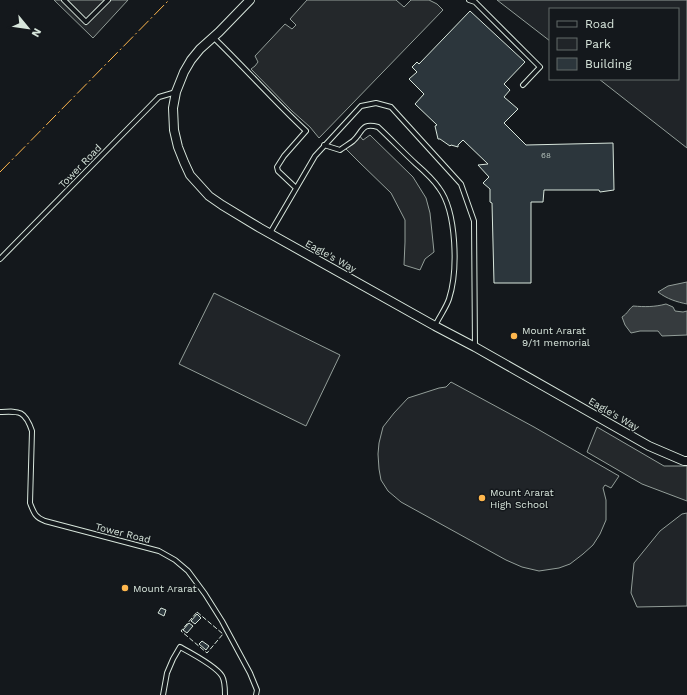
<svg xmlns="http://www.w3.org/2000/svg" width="687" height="695" viewBox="0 0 687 695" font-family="'Work Sans',sans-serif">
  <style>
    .green { fill: #202428; stroke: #939e99 }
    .parking { fill: #24282b; stroke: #939e99 }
    .water { fill: #363b3e; stroke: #939e99 }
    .building { fill: #2c363c; stroke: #d8e6dc }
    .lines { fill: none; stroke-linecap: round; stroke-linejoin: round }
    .service-casing { stroke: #d8e6dc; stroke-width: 6 }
    .minor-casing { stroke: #d8e6dc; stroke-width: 10 }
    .service { stroke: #14181c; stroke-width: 4 }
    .minor { stroke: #14181c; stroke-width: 8 }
    .fence { stroke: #d8e6dc; stroke-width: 1; stroke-dasharray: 5 2; stroke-linecap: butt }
    .power { stroke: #ffb74d; stroke-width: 1; stroke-dasharray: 14 3 2 3; stroke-linecap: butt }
    .poi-dot { fill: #ffb74d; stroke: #14181c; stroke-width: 1.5 }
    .labels { text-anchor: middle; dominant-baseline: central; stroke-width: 3; stroke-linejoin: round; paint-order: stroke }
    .number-label { font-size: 8px; fill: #adbab4 }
    .street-label { font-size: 10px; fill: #d8e6dc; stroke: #14181c }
    .poi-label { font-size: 10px; fill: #d8e6dc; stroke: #14181c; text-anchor: start }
  </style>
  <rect width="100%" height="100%" fill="#14181c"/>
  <!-- green -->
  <path class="green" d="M497,0h190v148l-88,-69h79v-70h-128v32z
    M214,293l126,62 -34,71 -127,-62z
    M451,382l83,45 85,49 -8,12 -6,-3 -2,3 3,12v20l-6,14 -7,11 -10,9 -13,10 -11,4 -20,3 -17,-4 -16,-7 -105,-58 -13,-11 -7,-11 -2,-11 -1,-15 1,-11 4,-16 11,-14 14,-15 31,-10 7,-1z
    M687,513v93l-50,1 -6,-14 3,-30 26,-32 22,-17z"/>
  <!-- parking -->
  <path class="parking" d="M54,0h74l-35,38z
    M307,0h89l8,7 7,-7h18l8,4 6,6 -124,128 -9,-11 -18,-16 -41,-42 4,-3 3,-4 -3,-6 30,-32 7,5 4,-4 -6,-6z
    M358,134l5,6 7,-5 43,42 13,21 4,15 4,39 -9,7 -5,11 -16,-5 1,-23v-22l-14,-27 -32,-31 -15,-15z
    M597,427l67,39h23v35l-45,-17 -55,-32z"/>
  <!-- water -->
  <path class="water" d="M687,282v22c-10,-2 -20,-5 -29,-12l10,-6z
    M666,304l7,3 2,4 8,1 4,-1v24l-25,1 -4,-5h-18l-9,2 -6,-8 -3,-8c6,-4 6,-7 11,-11 12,1 22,1 33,-2z"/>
  <!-- building -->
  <path class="building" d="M470,11l55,51 -21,22 6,6 -6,7 14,12 -14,14 22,22 87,-2 1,47 -14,2 -1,-2h-55l-1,12h-12v81h-37l-2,-80 -2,-1v-13l-7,-6 6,-6 -11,-12 10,-1 -25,-24 -5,5v2l-7,-2 -1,1 -10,-7h-2l-3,-13 2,-1 -22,-21 9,-10 -15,-15 8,-7 -5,-5 5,-5 2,2z
    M161,608l5,2 -2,6 -6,-3z
    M197,614l4,4 -6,6 -4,-3z
    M189,623l4,3 -6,7 -4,-3z
    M202,641l7,5 -3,4 -7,-6z"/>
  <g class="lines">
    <!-- service casing -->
    <g class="service-casing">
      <path id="service" d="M64,0l22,22 22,-22
        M469,0l6,2 65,65 -17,18
        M213,37c32,31 61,64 93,94l-22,25 -7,11 1,4 18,17
        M324,145l16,5c4,-3 9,-6 13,-9 10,-9 8,-19 25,-14 13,12 25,25 38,37 8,7 17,15 23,24 18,24 19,83 10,111 -3,9 -10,18 -14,27
        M270,233l45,-77 46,-50 15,-3 15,4 70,77 13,37 1,126
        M0,259l159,-162 17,-5
        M0,412c19,-1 25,-2 32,19l-2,72c4,10 5,14 15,18l114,30 16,9 13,11 17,23 17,27 28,52 7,17 -1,5
        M163,695l4,-22 6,-14 7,-12c11,6 36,19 42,29 3,5 3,13 3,19"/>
    </g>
    <!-- minor casing -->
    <g class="minor-casing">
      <path id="minor" d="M250,0l-31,32 -19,17 -9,11 -7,12 -8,20 -3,16 1,22 4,17 6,15 6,13 19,21 13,9 38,23 175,98 40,21 174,99 35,15h3"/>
    </g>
    <!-- service -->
    <use href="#service" class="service"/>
    <!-- minor -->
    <use href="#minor" class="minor"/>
    <!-- fence -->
    <path class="fence" d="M197,612l26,22 -16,19 -26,-22z"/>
    <!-- power -->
    <path class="power" d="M0,172l169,-172"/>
  </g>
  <!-- markers -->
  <g class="poi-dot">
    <circle cx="514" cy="336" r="4"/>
    <circle cx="482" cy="498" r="4"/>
    <circle cx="125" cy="588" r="4"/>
  </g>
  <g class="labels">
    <!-- number labels -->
    <g class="number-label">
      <text x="546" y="155">68</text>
    </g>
    <!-- street labels -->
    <g class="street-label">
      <text transform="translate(80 166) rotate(-46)">Tower Road</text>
      <text transform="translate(331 256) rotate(29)">Eagle's Way</text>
      <text transform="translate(614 414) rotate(30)">Eagle's Way</text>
      <text transform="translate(123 533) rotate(14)">Tower Road</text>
    </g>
    <!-- poi labels -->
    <g class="poi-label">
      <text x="522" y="330">Mount Ararat<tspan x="522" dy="12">9/11 memorial</tspan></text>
      <text x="490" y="492">Mount Ararat<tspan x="490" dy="12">High School</tspan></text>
      <text x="133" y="588">Mount Ararat</text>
    </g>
  </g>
  <!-- legend -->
  <rect x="549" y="8" width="130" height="72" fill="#14181c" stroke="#626a69"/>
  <rect x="557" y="21" width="20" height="6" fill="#14181c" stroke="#626a69"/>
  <text x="585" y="28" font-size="12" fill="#d8e6dc">Road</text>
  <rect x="557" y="38" width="20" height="12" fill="#202428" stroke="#626a69"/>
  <text x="585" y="48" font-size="12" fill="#d8e6dc">Park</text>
  <rect x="557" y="58" width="20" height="12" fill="#2c363c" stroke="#626a69"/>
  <text x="585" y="68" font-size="12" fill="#d8e6dc">Building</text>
  <!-- north arrow -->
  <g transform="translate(28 28) rotate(119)" stroke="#14181c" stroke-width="3" paint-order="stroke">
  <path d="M0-3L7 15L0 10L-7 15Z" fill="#d8e6dc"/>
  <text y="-6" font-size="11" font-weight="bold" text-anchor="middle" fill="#d8e6dc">N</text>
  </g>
</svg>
